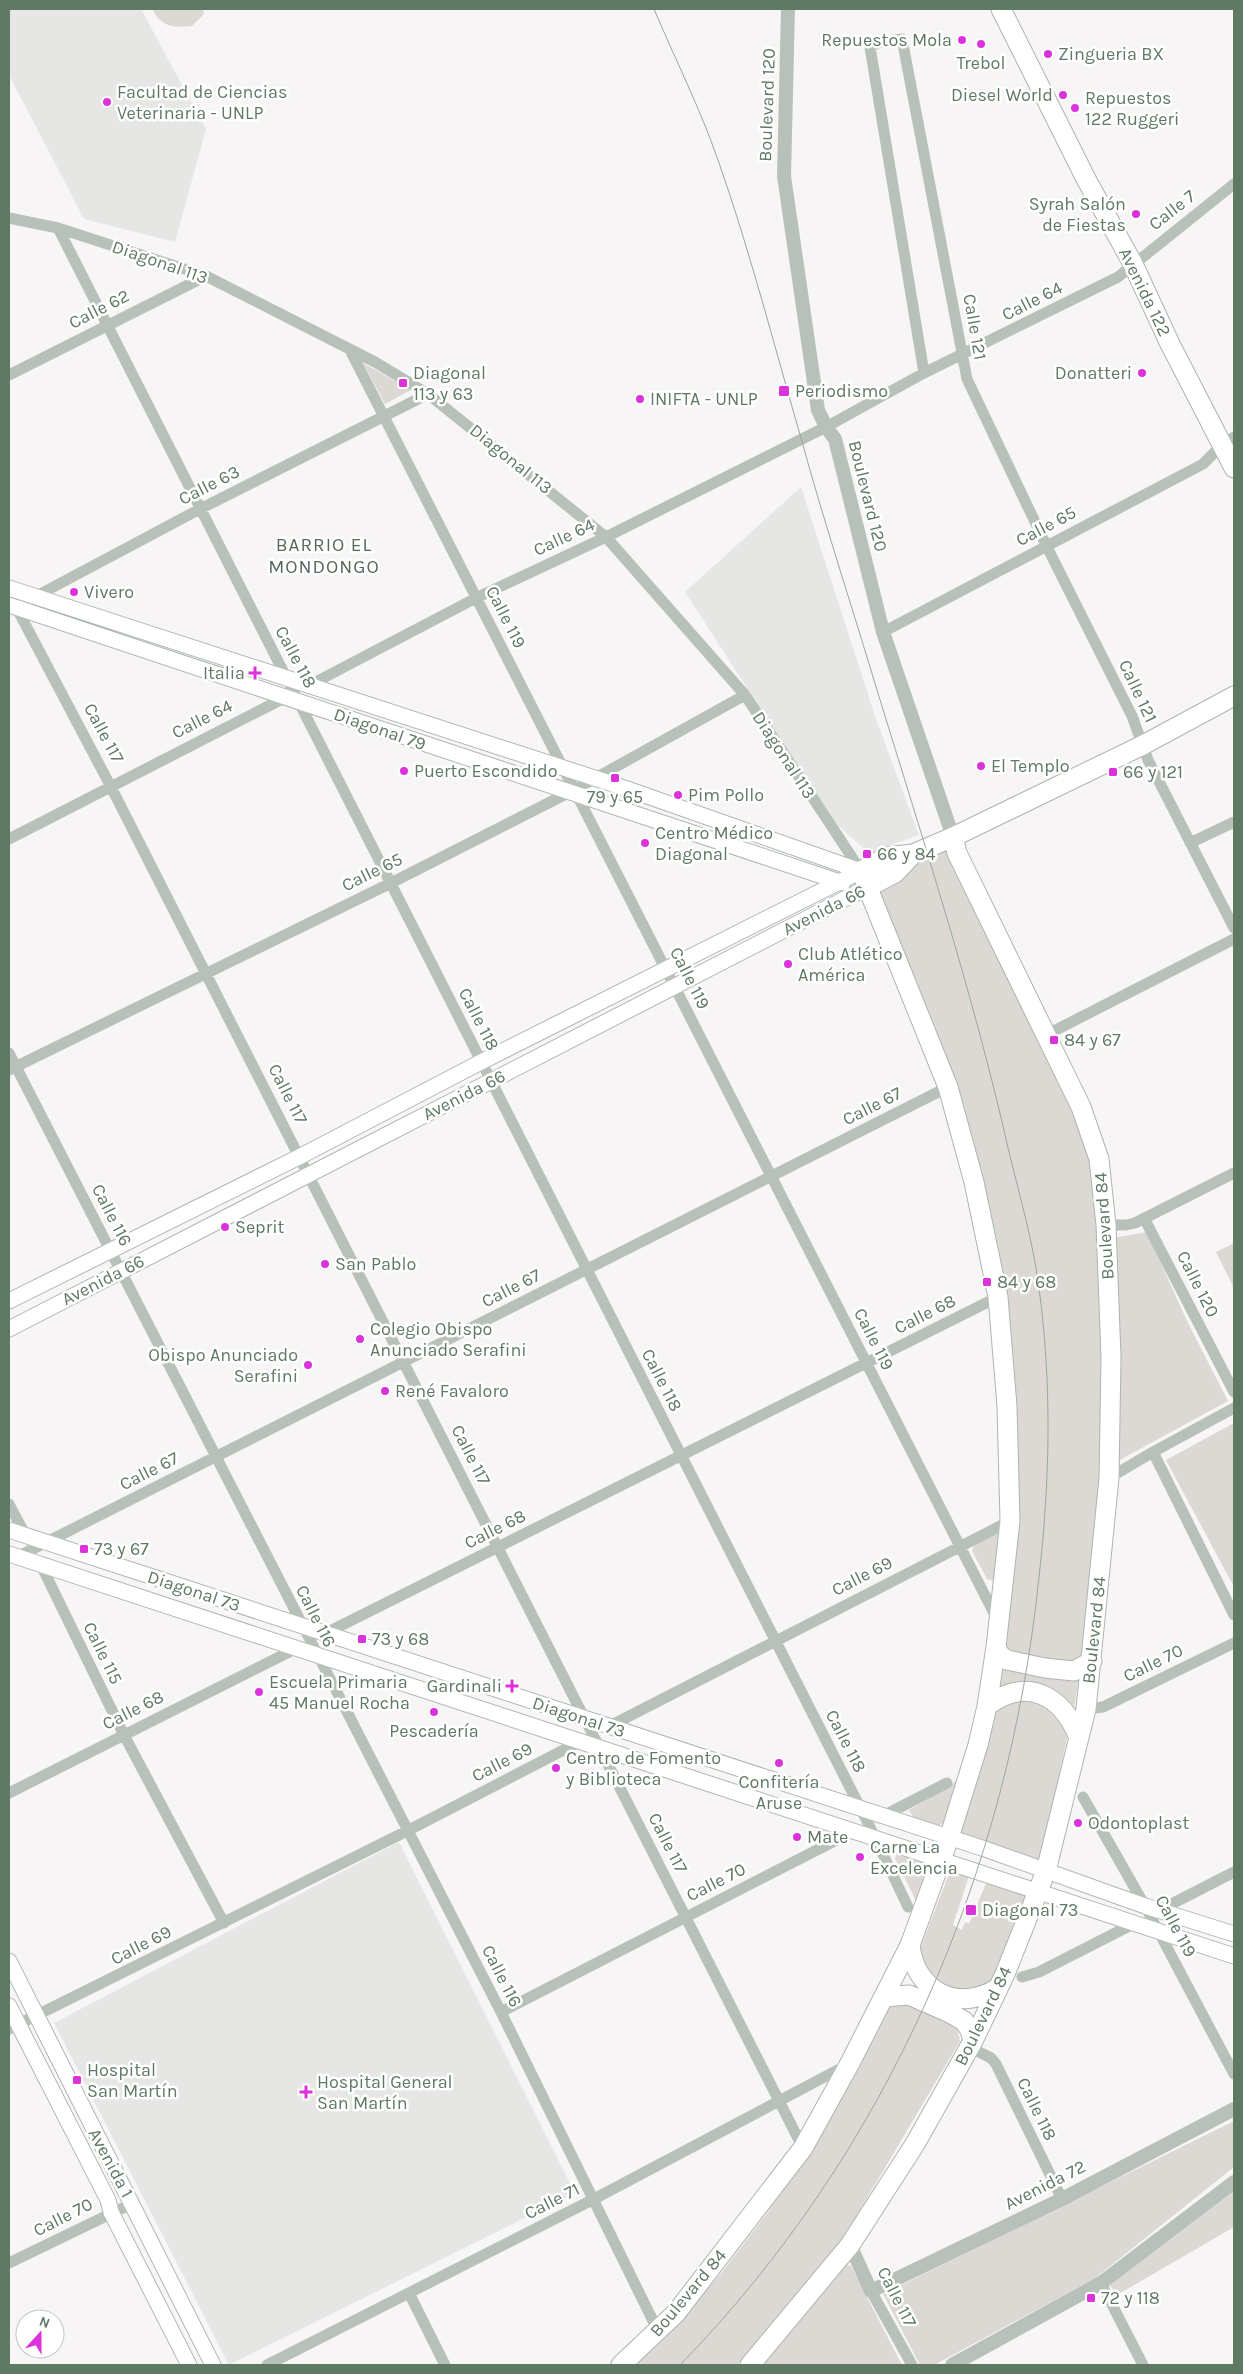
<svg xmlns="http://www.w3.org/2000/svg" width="1243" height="2374" viewBox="0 0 1243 2374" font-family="Karla,sans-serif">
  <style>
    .built { fill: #e6e6e5 }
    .green { fill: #dcd8d4 }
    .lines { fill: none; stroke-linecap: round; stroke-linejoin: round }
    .secondary-casing { stroke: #acb8af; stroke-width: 17 }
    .trunk-casing { stroke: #acb5ae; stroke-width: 21 }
    .minor { stroke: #b7c1b9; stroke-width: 11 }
    .tertiary { stroke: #b7c1b9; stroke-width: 14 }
    .secondary { stroke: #fff; stroke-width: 15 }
    .trunk { stroke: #fff; stroke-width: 19 }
    .tram { stroke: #9aa89d; stroke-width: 1 }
    .poi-dot { fill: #db32db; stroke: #fff; stroke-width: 2 }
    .labels { text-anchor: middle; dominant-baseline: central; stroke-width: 5; stroke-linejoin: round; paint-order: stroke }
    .poi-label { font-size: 18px; fill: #5f7965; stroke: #fff; text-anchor: start }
    .street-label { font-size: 18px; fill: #5f7965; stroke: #fff }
    .neighbourhood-label { font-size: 19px; letter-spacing: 1px; fill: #566a5a; stroke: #fff }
  </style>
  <rect width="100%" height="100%" fill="#f8f5f6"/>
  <!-- built -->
  <path class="built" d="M9,9h132l65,120 -31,113 -91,-23 -75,-144z
    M801,487l75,232 43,116 -50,18 -35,-31 -149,-230z
    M399,1842l176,351 -346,172 -175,-342z"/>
  <!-- green -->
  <path class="green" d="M152,9h51l1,5 -12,12c-20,2 -30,1 -40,-17z
    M363,363l48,27 -26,14z
    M946,848l128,264 17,51 6,79 4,116 -2,136 -15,164 -5,8 -42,-1 -34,-17 11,-97 -33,-367 -22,-91 -80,-201 22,-12 18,-20z
    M1147,1232l40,89 41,80 -112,61 -4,-224z
    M1234,1243v45l-18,-36z
    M1234,1423v164l-68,-127z
    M1000,1530l-5,51 -8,-2 -15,-28 3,-8z
    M1000,1664l79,11 -5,35c-25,-29 -45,-20 -79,-19z
    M1039,1700l27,25 1,13 -26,122 -80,-26 28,-119 16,-14z
    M958,1779l-13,43 -9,5 -20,-6 -7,-11 40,-23z
    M897,1853l28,5 6,8 -15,35 -21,-43z
    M951,1869l18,7 -16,49 9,5 3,-8 4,2 18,-43 43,15 -37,83 -15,11 -23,3 -16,-7 -18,-23v-17z
    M903,2000l54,26 3,15 -113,191 -65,84 -44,49h-107l48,-44 44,-50 45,-59 41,-59 80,-149z
    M1234,2121v46l-140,112 -160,86h-14l-37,-71z
    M1234,2187v40l-117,68 -8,-11z
    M843,2263l8,3 51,99h-146z"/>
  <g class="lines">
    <!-- secondary casing -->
    <g class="secondary-casing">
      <path id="secondary" d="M9,588l604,196 248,87
        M9,605l834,278
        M9,1301l290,-144 182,-95 380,-191
        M9,1329l857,-441
        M9,1530l976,319 160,57 89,28
        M9,1554l1225,402
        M9,1961l204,404
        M9,2006l99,194 3,12 78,153"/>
    </g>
    <!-- trunk casing -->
    <g class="trunk-casing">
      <path id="trunk" d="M1001,9l85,170 47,85 37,80 64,124
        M866,888l29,-15 18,-19
        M996,1647l4,8 7,5 38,8 29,3 18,-10
        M987,1706c40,-30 75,-11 92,32
        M910,1945c5,47 48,68 88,43
        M885,1997l24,-2 39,17 16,9 6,9 3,11
        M621,2365l55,-52 127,-165 47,-85 60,-118 39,-107 29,-93 9,-39 9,-59 14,-126 -3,-115 -9,-109 -24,-115 -26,-95 -87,-216 25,-14 27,-3 40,-17 190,-92 91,-49
        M750,2365l100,-120 65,-101 58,-103 32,-67 41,-103 40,-162 23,-231 2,-121 -5,-132 -7,-66 -18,-52 -124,-254 -4,-16"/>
    </g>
    <!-- minor -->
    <path class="minor" d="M9,218l49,10 148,48 169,86 53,32 178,143 139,158 116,176
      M58,228l810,1595 40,84
      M350,350l648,1271
      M924,373l-54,-326 10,-5 22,-3 65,340 79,166 86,171 16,44 86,168
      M9,375l197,-99
      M15,605l95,180 693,1363
      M12,609l188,-100 228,-115
      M883,632l320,-168 19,-19 12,-8
      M306,687l170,-89 130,-61 220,-110 98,-54 194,-96 116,-93
      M9,839l281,-144
      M1190,843l44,-21
      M1046,1035l188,-96
      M9,1053l492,959 157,319
      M9,1070l382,-187 183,-93 171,-95
      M1144,1218l90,174
      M1106,1225h20l9,-2 99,-50
      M1153,1452l81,163
      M1109,1478l44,-26 81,-44
      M9,1504l18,34
      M15,1558l933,-471
      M39,1561l85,174 100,188
      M322,1635l676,-338
      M1086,1709l17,-2 131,-64
      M606,1728l404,-207
      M9,1793l290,-146
      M1083,1797l62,109 89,168
      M879,1818l68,-35
      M1156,1912l78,-40
      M1022,1977l17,-5 98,-50
      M501,2012l355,-182
      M9,2029l398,-198 176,-91
      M969,2047l22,11 5,6 66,135
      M9,2263l124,-60
      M1101,2283l42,82
      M871,2291l41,74
      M409,2293l36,72
      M267,2365l327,-166 253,-134"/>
    <!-- tertiary -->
    <path class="tertiary" d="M788,9l-4,167 34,234 8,17 9,12 48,193 70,205
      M850,2245l21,46 191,-92 172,-90
      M952,2365l149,-82 133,-101"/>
    <!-- secondary -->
    <use href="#secondary" class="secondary"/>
    <!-- trunk -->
    <use href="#trunk" class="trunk"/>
    <!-- tram -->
    <path class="tram" d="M654,9c21,50 46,99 64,151 32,91 56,185 83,278 21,77 46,153 69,229 49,161 102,321 139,485 11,45 24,90 30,136 13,96 11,193 0,289 -30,295 -151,575 -359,788"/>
  </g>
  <!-- markers -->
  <g class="poi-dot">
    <circle cx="962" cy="40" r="5"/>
    <circle cx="981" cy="44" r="5"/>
    <circle cx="1048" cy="54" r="5"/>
    <circle cx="1063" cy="95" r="5"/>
    <circle cx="107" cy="102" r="5"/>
    <circle cx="1075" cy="108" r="5"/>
    <circle cx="1136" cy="214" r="5"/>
    <circle cx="1142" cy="373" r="5"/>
    <rect x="398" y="378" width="10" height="10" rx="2.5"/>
    <rect x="778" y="385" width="12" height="12" rx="2.5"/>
    <circle cx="640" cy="399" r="5"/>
    <circle cx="74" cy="592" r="5"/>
    <path d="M252.5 665.5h5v5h5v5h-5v5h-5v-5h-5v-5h5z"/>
    <circle cx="981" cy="766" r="5"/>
    <circle cx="404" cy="771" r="5"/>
    <rect x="1108" y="767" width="10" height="10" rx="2.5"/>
    <rect x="610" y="773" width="10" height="10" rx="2.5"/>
    <circle cx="678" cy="795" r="5"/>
    <circle cx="645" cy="843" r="5"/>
    <rect x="862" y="849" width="10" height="10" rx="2.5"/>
    <circle cx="788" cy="964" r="5"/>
    <rect x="1049" y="1035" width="10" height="10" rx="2.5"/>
    <circle cx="225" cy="1227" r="5"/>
    <circle cx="325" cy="1264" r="5"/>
    <rect x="982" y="1277" width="10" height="10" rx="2.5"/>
    <circle cx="360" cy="1339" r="5"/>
    <circle cx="308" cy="1365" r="5"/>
    <circle cx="385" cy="1391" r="5"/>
    <rect x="79" y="1544" width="10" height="10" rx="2.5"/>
    <rect x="357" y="1634" width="10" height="10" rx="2.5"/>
    <path d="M509.5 1678.5h5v5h5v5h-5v5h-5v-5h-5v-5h5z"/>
    <circle cx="259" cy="1692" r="5"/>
    <circle cx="434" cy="1712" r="5"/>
    <circle cx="779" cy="1763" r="5"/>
    <circle cx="556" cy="1768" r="5"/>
    <circle cx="1078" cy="1823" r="5"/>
    <circle cx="797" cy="1837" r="5"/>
    <circle cx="860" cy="1857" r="5"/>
    <rect x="965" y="1904" width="12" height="12" rx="2.5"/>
    <rect x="72" y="2075" width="10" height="10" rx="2.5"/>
    <path d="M303.5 2084.5h5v5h5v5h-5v5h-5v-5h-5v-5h5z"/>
    <rect x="1086" y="2293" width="10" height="10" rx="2.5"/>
  </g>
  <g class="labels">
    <!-- poi labels -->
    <g class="poi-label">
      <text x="952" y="40" text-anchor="end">Repuestos Mola</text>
      <text x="1058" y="54">Zingueria BX</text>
      <text x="981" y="63" text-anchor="middle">Trebol</text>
      <text x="117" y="92">Facultad de Ciencias<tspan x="117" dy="21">Veterinaria - UNLP</tspan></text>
      <text x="1053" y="95" text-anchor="end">Diesel World</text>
      <text x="1085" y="98">Repuestos<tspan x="1085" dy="21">122 Ruggeri</tspan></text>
      <text x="1126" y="204" text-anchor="end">Syrah Salón<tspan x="1126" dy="21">de Fiestas</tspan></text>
      <text x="413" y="373">Diagonal<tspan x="413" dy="21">113 y 63</tspan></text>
      <text x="1132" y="373" text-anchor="end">Donatteri</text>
      <text x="795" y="391">Periodismo</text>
      <text x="650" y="399">INIFTA - UNLP</text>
      <text x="84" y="592">Vivero</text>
      <text x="245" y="673" text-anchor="end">Italia</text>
      <text x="991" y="766">El Templo</text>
      <text x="414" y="771">Puerto Escondido</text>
      <text x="1123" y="772">66 y 121</text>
      <text x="688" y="795">Pim Pollo</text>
      <text x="615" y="797" text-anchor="middle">79 y 65</text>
      <text x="655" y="833">Centro Médico<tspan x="655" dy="21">Diagonal</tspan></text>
      <text x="877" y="854">66 y 84</text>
      <text x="798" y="954">Club Atlético<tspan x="798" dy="21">América</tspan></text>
      <text x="1064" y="1040">84 y 67</text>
      <text x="235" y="1227">Seprit</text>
      <text x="335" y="1264">San Pablo</text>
      <text x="997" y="1282">84 y 68</text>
      <text x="370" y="1329">Colegio Obispo<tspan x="370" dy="21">Anunciado Serafini</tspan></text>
      <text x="298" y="1355" text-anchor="end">Obispo Anunciado<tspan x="298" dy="21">Serafini</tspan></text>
      <text x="395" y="1391">René Favaloro</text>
      <text x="94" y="1549">73 y 67</text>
      <text x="372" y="1639">73 y 68</text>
      <text x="269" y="1682">Escuela Primaria<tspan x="269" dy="21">45 Manuel Rocha</tspan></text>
      <text x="502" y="1686" text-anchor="end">Gardinali</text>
      <text x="434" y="1731" text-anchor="middle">Pescadería</text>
      <text x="566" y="1758">Centro de Fomento<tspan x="566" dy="21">y Biblioteca</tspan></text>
      <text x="779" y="1782" text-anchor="middle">Confitería<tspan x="779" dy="21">Aruse</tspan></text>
      <text x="1088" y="1823">Odontoplast</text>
      <text x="807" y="1837">Mate</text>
      <text x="870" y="1847">Carne La<tspan x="870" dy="21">Excelencia</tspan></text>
      <text x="982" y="1910">Diagonal 73</text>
      <text x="87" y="2070">Hospital<tspan x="87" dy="21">San Martín</tspan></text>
      <text x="317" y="2082">Hospital General<tspan x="317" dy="21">San Martín</tspan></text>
      <text x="1101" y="2298">72 y 118</text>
    </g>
    <!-- street labels -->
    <g class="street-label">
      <text transform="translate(767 105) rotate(-88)">Boulevard 120</text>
      <text transform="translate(1172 210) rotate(-38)">Calle 7</text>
      <text transform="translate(160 262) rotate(19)">Diagonal 113</text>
      <text transform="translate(1145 292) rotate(64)">Avenida 122</text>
      <text transform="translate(1032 301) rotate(-27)">Calle 64</text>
      <text transform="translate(99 309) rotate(-27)">Calle 62</text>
      <text transform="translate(975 327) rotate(80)">Calle 121</text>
      <text transform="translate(511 459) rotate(39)">Diagonal 113</text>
      <text transform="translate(209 485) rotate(-27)">Calle 63</text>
      <text transform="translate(868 496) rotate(76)">Boulevard 120</text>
      <text transform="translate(1046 526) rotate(-28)">Calle 65</text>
      <text transform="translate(564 537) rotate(-25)">Calle 64</text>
      <text transform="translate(506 617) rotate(63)">Calle 119</text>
      <text transform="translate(296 657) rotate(62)">Calle 118</text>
      <text transform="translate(1138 691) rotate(65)">Calle 121</text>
      <text transform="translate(202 719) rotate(-27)">Calle 64</text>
      <text transform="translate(380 729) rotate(19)">Diagonal 79</text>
      <text transform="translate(104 733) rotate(62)">Calle 117</text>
      <text transform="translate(784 755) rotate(57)">Diagonal 113</text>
      <text transform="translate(372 872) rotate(-26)">Calle 65</text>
      <text transform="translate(824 910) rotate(-27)">Avenida 66</text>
      <text transform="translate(690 978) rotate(63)">Calle 119</text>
      <text transform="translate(479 1019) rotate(63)">Calle 118</text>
      <text transform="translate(288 1094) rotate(63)">Calle 117</text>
      <text transform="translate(464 1095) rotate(-27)">Avenida 66</text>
      <text transform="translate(872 1106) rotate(-27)">Calle 67</text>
      <text transform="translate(112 1215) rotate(63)">Calle 116</text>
      <text transform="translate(1104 1226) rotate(-94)">Boulevard 84</text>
      <text transform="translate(103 1280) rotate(-27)">Avenida 66</text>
      <text transform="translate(1198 1284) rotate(63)">Calle 120</text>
      <text transform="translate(511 1288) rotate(-27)">Calle 67</text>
      <text transform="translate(925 1314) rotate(-27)">Calle 68</text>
      <text transform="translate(874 1339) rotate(63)">Calle 119</text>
      <text transform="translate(662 1380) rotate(63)">Calle 118</text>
      <text transform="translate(471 1455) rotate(63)">Calle 117</text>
      <text transform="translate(149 1471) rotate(-27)">Calle 67</text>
      <text transform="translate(495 1529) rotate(-27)">Calle 68</text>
      <text transform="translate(862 1576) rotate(-27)">Calle 69</text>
      <text transform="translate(194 1591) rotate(18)">Diagonal 73</text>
      <text transform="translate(316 1616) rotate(63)">Calle 116</text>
      <text transform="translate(1094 1630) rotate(-84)">Boulevard 84</text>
      <text transform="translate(103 1653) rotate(64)">Calle 115</text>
      <text transform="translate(1153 1663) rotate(-26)">Calle 70</text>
      <text transform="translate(133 1710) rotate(-27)">Calle 68</text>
      <text transform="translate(579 1717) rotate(18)">Diagonal 73</text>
      <text transform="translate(846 1741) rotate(63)">Calle 118</text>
      <text transform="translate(502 1762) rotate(-27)">Calle 69</text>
      <text transform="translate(668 1843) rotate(63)">Calle 117</text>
      <text transform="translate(716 1882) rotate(-27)">Calle 70</text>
      <text transform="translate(1176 1926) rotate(62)">Calle 119</text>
      <text transform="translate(141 1945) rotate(-27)">Calle 69</text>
      <text transform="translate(502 1976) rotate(63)">Calle 116</text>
      <text transform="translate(983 2016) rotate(-64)">Boulevard 84</text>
      <text transform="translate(1037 2109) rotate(64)">Calle 118</text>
      <text transform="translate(111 2163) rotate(62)">Avenida 1</text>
      <text transform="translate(1045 2185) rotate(-27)">Avenida 72</text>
      <text transform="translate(552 2201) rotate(-27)">Calle 71</text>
      <text transform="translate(63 2217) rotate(-27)">Calle 70</text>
      <text transform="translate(688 2293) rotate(-50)">Boulevard 84</text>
      <text transform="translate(897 2297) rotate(63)">Calle 117</text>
    </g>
    <!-- neighbourhood labels -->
    <g class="neighbourhood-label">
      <text x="324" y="545">BARRIO EL<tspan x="324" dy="22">MONDONGO</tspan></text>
    </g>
  </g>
  <!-- border -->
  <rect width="1243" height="2374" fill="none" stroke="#5f7965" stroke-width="20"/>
  <!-- north arrow -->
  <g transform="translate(40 2334) rotate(21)"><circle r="24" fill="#ffffff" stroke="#bfc9c1"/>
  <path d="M0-4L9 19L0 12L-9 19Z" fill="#db32db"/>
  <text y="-8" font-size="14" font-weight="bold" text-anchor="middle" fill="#5f7965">N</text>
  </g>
</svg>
